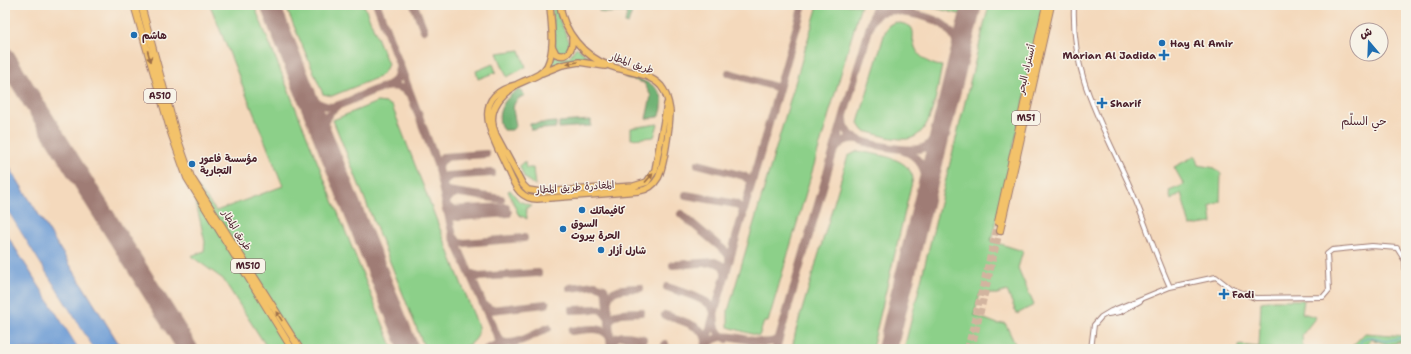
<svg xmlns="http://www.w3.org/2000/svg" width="1411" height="354" viewBox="0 0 1411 354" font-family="'Shantell Sans','Playpen Sans Arabic',sans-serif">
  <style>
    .green { fill: #8cd089; stroke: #6b785a }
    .forest { fill: #71b275; stroke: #5e6850 }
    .water { fill: #6d9cd5; stroke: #5c5e80 }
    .pier { fill: #f4d9bc }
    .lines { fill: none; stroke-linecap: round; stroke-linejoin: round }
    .stream { stroke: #6d9cd5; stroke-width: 1 }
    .taxiway { stroke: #9f7c74; stroke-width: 8 }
    .runway { stroke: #9f7c74; stroke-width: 20 }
    .highway-tunnel { stroke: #d2b49f; stroke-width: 6; stroke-dasharray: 6 3; stroke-linecap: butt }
    .minor-casing { stroke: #9f7c74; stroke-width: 6 }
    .major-casing { stroke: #9f7c74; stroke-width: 8 }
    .highway-casing { stroke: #9f7c74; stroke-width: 8 }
    .minor { stroke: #fff; stroke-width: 4 }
    .major { stroke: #f3c26a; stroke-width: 5.5 }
    .highway { stroke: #f3c26a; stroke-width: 6 }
    .oneway { fill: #9e704a }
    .poi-dot { fill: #1f6fb2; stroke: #f7f3e8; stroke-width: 1.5 }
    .labels { text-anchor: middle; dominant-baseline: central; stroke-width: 3; stroke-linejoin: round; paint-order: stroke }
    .shield { fill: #f7f3e8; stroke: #7e5f64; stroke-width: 1 }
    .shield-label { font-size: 9px; font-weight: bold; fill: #4a1f2b }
    .poi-label { font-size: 10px; font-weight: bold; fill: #4a1f2b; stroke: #f7f3e8; text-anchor: start }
    .street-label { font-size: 10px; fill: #4a1f2b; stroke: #f7f3e8 }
    .neighbourhood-label { font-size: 11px; fill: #4a1f2b; stroke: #f7f3e8 }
  </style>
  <rect width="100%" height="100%" fill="#f7f3e8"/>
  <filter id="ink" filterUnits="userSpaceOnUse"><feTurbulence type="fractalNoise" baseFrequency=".025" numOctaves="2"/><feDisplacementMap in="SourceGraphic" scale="8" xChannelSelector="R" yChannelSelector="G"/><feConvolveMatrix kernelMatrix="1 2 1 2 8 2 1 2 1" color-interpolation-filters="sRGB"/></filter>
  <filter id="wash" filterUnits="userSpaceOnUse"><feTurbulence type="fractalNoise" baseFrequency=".012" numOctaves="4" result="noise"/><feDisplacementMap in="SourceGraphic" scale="16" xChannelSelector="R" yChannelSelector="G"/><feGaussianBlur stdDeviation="0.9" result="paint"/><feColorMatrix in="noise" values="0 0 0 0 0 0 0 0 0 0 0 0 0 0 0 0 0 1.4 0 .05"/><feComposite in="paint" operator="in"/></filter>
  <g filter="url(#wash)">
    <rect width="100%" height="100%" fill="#f4d9bc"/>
    <!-- green -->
    <path class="green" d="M210,5h44l139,344h-125l-45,-70 -32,-23 13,-5 1,-9 -12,-52 5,-3 18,24 67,-25z
      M285,5h79l24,59 -3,7 -6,6 -47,19 -9,-2z
      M552,5h4l4,16 10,22v5l-6,5 -7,-1 -2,-5z
      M818,5h43l-93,317h-4l-5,14 -31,-9v-16z
      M922,5h39l-2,9z
      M989,5h58l-56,236 32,10 -5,17 16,37 -17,9 -10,-23 -10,3h-17l-6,21 24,9 7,-1 11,23 -8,3h-104z
      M895,22c5,1 12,2 16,5 3,4 2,8 2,13 2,15 15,25 29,26 -5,21 -9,71 -35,73 -14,1 -30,-5 -43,-8l-6,-8 27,-91 4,-7z
      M576,47l16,13h-20l-23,7 5,-11 10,2 6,-2z
      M520,50l6,17 -19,10 -10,-24z
      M493,64l3,8 -18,7 -2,-8z
      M377,102l9,1 6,3 86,220c4,27 -35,23 -53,23l-92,-229z
      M658,124l-4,13 -23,2v-11z
      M858,151c18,4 50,5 55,27l-41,171h-80l4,-19 52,-174z
      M1195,156l3,9 17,3 6,6 -1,28 -10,4 2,17 -22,3 -9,-33 -10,7 -2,-9 15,-6 -10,-18z
      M523,162h2l1,6h7l2,18 -11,-9 -4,-11z
      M510,190l9,11 13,5 -6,2 1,11 -9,-5 -10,-23z
      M1274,300h30l-2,13 14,4 -14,18 1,14h-65v-4l21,2 2,-45z
      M1365,333l41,3v4l-17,5 -18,-6 -8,10h-14z"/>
    <!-- forest -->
    <path class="forest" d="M599,5h35l-6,19 -3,-1 2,-11 -23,1 -5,-2z
      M625,76c16,4 40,8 37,30 0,4 -1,8 -4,11l-12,2 5,-23 -7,-13 -20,-6z
      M519,89l6,6c-17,8 -11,16 -9,31l-4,4h-9c-10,-16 2,-33 16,-41z
      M591,120v6l-32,2v-6z
      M556,122v6l-25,2 -1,-6z"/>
    <!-- water -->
    <path class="water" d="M5,160l117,189h-28l-89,-142z
      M5,232l74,117h-74z"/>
    <!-- pier -->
    <path class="pier" d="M5,207l51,82 38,60h-2l-38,-59 -49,-79z
      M5,230l2,1 74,118h-2z"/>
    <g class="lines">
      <!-- stream -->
      <path class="stream" d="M1357,349l5,-9 5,-3 19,4 20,-4"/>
      <!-- taxiway -->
      <path class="taxiway" d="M377,5l60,159 16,72 50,113
        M414,5l10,25
        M887,5l6,5c33,8 59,5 67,45
        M873,19l7,-7 13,-2
        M729,73l50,15
        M388,85l8,-5 4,-15
        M303,86c7,13 14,19 28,21 23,-3 60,-36 79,-12
        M844,120c0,6 3,12 8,16 10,8 58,17 71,12 12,-5 17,-17 21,-29
        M325,142c-4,-15 -1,-27 12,-36
        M835,150c5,-9 12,-12 22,-11
        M904,151c16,5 23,21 23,37
        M443,157l43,-3
        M698,164l46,12 6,5v8
        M438,168l1,-5 8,-6
        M446,176l46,-3
        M451,176l-4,2 -5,8 5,5 54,8
        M456,193l-7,3 -4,8 7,6 54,-3
        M686,195l50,9 5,4 2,8
        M446,210l5,6 8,1 49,-4
        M681,214l44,37 4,5v6
        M454,237l3,4 7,2 60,-5
        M673,265l42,-3 8,4 3,8
        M469,272l9,5 60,-4
        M667,287c11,4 35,10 43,18 10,9 -3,24 17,34
        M570,288l25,-3 9,3 3,7 4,54
        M608,300c3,-13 20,-11 32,-12
        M483,304l8,6 55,-6
        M572,310l28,-1 8,7
        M665,315c13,5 42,11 41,27
        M609,323c4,-13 21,-10 32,-11
        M572,331c13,-1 31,-7 38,7
        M180,336l12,13
        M499,339c10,12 37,-6 49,-11
        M665,344l1,5
        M611,345c4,-14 21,-8 32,-6
        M705,348c19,-28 55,6 74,-10
        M487,349l14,-6
        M704,349l99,-344
        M776,349l100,-344"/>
      <!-- runway -->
      <path class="runway" d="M270,5l139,344
        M5,57l183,292
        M887,349l85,-344"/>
    </g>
  </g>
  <g filter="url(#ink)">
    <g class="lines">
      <!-- highway-tunnel -->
      <path class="highway-tunnel" d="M967,349l31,-127
        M972,349l28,-118"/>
      <!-- minor casing -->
      <g class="minor-casing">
        <path id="minor" d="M1074,5c-3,69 26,115 53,175 16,35 27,72 43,107
          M1108,314l12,-2 20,-11
          M1091,349l3,-24 7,-8 10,-6 59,-24 46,-10 14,11 25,10 68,-1 6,-7 -2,-36 5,-4 40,-4 25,2 8,13 1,26"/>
      </g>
      <!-- major casing -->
      <g class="major-casing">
        <path id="major" d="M550,5c1,19 6,43 -3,61 -6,11 -21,13 -31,19 -19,12 -30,28 -20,50l27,50 5,5 13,2 93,-6 13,-4 8,-12 12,-66
          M552,46l4,8c12,5 17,-5 16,-16
          M542,73l20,-8 17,-3 26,4
          M516,85c-46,11 -25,49 -12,77 5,10 9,23 16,30 5,5 11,7 17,7l102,-8c8,-1 15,-6 19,-13 6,-11 12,-54 12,-67 -1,-7 -4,-19 -9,-25 -13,-14 -35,-14 -51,-20 -26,-9 -47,-35 -50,-61"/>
      </g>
      <!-- highway casing -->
      <g class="highway-casing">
        <path id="highway" d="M134,5l37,128 16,45 105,171
          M141,5l36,132 14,40 109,172
          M998,222l48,-217
          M1000,231l51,-226"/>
      </g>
      <!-- minor -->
      <use href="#minor" class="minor"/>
      <!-- major -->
      <use href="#major" class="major"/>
      <!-- highway -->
      <use href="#highway" class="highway"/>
    </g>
    <!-- one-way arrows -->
    <defs><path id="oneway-solid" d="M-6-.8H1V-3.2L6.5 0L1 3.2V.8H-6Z"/></defs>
    <g class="oneway">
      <use href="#oneway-solid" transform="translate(149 56) rotate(75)"/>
      <use href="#oneway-solid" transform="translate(572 63) rotate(170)"/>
      <use href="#oneway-solid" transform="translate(649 178) rotate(-48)"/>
      <use href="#oneway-solid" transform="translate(279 316) rotate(-122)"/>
    </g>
  </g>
  <!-- markers -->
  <g class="poi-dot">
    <circle cx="134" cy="35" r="4"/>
    <circle cx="1162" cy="43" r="4"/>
    <path d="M1162 49h4v4h4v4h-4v4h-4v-4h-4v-4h4z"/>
    <path d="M1100 97h4v4h4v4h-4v4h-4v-4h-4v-4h4z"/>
    <circle cx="192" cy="164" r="4"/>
    <circle cx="582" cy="210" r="4"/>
    <circle cx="563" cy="229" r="4"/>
    <circle cx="601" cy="250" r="4"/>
    <path d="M1222 288h4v4h4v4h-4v4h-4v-4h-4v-4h4z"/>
  </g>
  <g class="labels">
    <!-- shield labels -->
    <g class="shield">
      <rect x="144" y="89" width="32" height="14" rx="3"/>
      <rect x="1012" y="111" width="28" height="14" rx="3"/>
      <rect x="231" y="259" width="34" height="14" rx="3"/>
    </g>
    <g class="shield-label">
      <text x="160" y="96">A510</text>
      <text x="1026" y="118">M51</text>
      <text x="248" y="266">M510</text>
    </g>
    <!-- poi labels -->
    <g class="poi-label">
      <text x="142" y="35">هاشم</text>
      <text x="1170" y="43">Hay Al Amir</text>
      <text x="1156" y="55" text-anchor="end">Marian Al Jadida</text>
      <text x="1110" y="103">Sharif</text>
      <text x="200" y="158">مؤسسة فاعور<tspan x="200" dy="12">التجارية</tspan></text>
      <text x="590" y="210">كافيماتك</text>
      <text x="571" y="223">السوق<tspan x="571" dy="12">الحرة بيروت</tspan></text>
      <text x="609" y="250">شارل أزار</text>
      <text x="1232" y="294">Fadi</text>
    </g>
    <!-- street labels -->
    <g class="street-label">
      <text transform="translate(632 63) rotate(19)">طريق المطار</text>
      <text transform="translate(1026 69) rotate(-77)">أتستراد البحر</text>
      <text transform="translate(575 187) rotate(-4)">المغادرة طريق المطار</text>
      <text transform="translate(237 230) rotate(58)">طريق المطار</text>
    </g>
    <!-- neighbourhood labels -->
    <g class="neighbourhood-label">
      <text x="1364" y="121">حي السلّم</text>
    </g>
  </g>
  <!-- margin -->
  <rect width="1411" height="354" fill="none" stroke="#f7f3e8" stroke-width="20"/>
  <!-- north arrow -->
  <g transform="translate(1369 42) rotate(341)"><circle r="19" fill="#f7f3e8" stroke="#b29e9c"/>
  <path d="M0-3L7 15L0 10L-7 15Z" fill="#1f6fb2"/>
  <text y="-6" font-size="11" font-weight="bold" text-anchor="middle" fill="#4a1f2b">ش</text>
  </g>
</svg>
